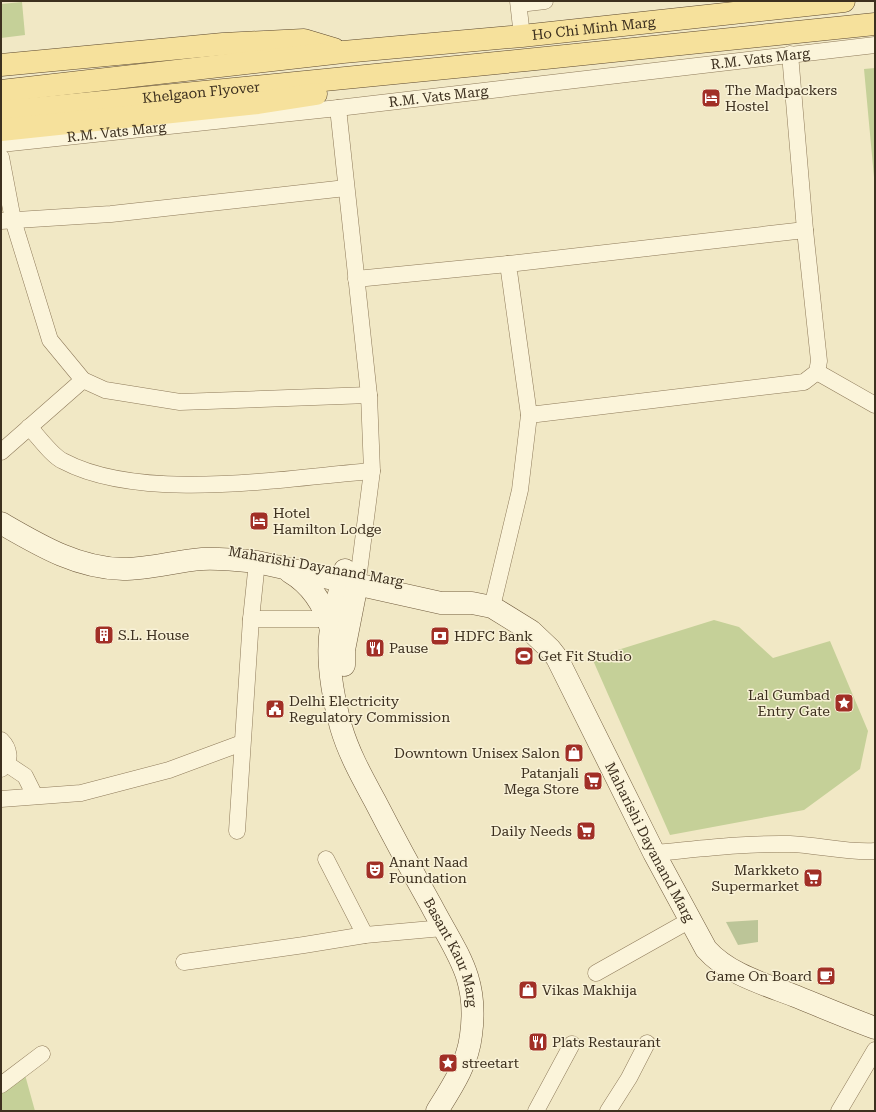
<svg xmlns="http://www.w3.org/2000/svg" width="876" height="1112" viewBox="0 0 876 1112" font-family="'Roboto Serif',serif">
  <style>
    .green { fill: #c5d098 }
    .cemetery { fill: #bcc598 }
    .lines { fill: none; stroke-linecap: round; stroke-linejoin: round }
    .street-casing { stroke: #8e7a5a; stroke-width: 17 }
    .secondary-casing { stroke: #705b3d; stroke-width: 23 }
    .primary-casing { stroke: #5b472e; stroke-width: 23 }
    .street { stroke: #fbf4da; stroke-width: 16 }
    .secondary { stroke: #fbf4da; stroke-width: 22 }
    .primary { stroke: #f6e19c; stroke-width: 22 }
    .labels { text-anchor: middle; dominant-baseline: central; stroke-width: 3; stroke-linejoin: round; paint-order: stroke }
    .street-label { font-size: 14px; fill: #3d301f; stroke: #f8f1d6 }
    .poi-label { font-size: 14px; fill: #3d301f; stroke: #f8f1d6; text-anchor: start }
  </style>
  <rect width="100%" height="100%" fill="#f1e8c5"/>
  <!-- green -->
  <path class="green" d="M22,2l3,33 -24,3v-34z
    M875,68v120l-11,-119z
    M714,620l25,7 34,31 57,-17 38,90 -8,38 -56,41 -134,25 -78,-177z
    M22,1064l13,47h-34v-32z"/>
  <!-- cemetery -->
  <path class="cemetery" d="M758,920v22l-20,3 -12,-23z"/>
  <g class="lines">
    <!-- street casing -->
    <g class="street-casing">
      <g id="street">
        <path d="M518,1l4,35"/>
        <path d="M519,4l26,-3"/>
        <path d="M338,108l31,287 3,76 -13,101"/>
        <path id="s1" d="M1,144l337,-36 537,-63"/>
        <path d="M1,157l12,63 37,120 33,40 22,10 75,12 189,-7"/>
        <path d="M1,221l110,-7 235,-26"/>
        <path d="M356,279l152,-15"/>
        <path d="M817,372l58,33"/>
        <path d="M529,415l275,-33 13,-10 2,-11 -14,-131"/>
        <path d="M29,427c9,9 23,29 34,34 79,42 222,17 309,10"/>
        <path d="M1,452l82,-72"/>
        <path d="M492,607l28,-117 9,-75 -21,-151 297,-34 -15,-176"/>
        <path d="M251,619h77"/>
        <path d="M1,740c8,8 12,21 0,29"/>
        <path d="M7,764l18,12 10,20"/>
        <path d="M1,799l80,-6 88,-23 73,-27"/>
        <path d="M237,831l14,-212 6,-57"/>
        <path d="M654,853c45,-4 91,-10 136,-9 29,1 57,9 85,7"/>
        <path d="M326,859l39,76"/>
        <path d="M184,962l120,-17 61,-10 78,-7"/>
        <path d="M596,973l96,-54"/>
        <path d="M1,1085l41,-31"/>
        <path d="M536,1111l36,-67"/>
        <path d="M608,1111l21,-33 18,-35"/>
        <path d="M839,1111l36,-61"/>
      </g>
    </g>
    <!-- secondary casing -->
    <g class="secondary-casing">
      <g id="secondary">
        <path id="s2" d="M1,523c38,22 76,45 122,46 27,0 52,-8 79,-10 18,-1 36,1 55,3l184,41h31l20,4 39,24 19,18 7,9 97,195 52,96c22,25 58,35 89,47 27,11 53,22 80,32"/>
        <path id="s3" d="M345,570c-4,19 -11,39 -14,58 -5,32 2,69 10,99 8,27 21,50 34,74 18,35 37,70 56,104 25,48 48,72 40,130 -3,28 -19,52 -34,76"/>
        <path d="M290,572c22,13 34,32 41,57"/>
        <path d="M344,665v-15l12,-61"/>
      </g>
    </g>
    <!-- primary casing -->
    <g class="primary-casing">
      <g id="primary">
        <path d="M1,65l222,-21 81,-4 30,9"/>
        <path id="s4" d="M1,91l342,-39 179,-16 322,-35"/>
        <path id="s5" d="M1,112l525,-52 349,-36"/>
        <path d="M1,130l257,-27 58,-9"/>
      </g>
    </g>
    <!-- street -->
    <use href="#street" class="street"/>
    <!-- secondary -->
    <use href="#secondary" class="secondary"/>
    <!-- primary -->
    <use href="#primary" class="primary"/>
  </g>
  <!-- icons -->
  <defs>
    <g id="hotel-square" transform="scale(1)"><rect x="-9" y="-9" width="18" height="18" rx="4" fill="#a12f26" stroke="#f8f1d6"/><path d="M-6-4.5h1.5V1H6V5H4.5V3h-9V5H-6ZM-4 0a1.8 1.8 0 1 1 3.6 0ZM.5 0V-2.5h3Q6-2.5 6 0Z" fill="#fff"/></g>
    <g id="building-square" transform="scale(1)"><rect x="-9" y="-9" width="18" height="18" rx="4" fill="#a12f26" stroke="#f8f1d6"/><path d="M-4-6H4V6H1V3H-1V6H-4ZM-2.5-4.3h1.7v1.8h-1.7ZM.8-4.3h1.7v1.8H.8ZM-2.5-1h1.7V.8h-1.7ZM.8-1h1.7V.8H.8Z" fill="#fff"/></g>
    <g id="bank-square" transform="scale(1)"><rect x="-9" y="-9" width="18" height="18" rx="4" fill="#a12f26" stroke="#f8f1d6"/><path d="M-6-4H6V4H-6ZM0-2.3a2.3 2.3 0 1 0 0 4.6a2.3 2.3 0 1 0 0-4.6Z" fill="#fff"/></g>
    <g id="restaurant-square" transform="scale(1)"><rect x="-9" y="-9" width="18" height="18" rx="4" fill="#a12f26" stroke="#f8f1d6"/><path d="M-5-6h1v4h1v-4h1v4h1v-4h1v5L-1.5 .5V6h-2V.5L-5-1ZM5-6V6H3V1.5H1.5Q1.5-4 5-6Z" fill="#fff"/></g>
    <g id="stadium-square" transform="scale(1)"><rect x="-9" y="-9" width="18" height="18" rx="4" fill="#a12f26" stroke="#f8f1d6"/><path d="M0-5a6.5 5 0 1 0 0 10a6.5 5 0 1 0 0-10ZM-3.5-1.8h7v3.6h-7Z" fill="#fff"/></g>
    <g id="sight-square" transform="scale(1)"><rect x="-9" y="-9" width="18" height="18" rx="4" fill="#a12f26" stroke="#f8f1d6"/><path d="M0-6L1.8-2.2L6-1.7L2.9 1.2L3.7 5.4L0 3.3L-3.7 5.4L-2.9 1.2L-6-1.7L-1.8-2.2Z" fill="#fff"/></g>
    <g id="civic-square" transform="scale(1)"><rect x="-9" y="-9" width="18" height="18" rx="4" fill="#a12f26" stroke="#f8f1d6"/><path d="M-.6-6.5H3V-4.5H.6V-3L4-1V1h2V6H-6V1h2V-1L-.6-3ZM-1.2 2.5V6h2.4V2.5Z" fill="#fff"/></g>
    <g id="shop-square" transform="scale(1)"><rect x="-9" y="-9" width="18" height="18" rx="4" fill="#a12f26" stroke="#f8f1d6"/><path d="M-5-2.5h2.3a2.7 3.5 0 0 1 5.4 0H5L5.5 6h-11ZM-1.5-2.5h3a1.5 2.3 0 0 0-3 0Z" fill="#fff"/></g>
    <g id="supermarket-square" transform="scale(1)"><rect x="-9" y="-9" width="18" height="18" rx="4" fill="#a12f26" stroke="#f8f1d6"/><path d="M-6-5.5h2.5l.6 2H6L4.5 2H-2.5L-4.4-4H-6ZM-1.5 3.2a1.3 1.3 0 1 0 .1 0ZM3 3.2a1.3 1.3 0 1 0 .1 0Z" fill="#fff"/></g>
    <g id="theatre-square" transform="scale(1)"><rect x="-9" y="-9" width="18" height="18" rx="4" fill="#a12f26" stroke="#f8f1d6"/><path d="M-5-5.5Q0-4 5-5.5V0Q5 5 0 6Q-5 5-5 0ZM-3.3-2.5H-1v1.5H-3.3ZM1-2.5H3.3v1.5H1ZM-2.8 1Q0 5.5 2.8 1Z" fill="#fff"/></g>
    <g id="cafe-square" transform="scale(1)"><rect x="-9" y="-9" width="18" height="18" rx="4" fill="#a12f26" stroke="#f8f1d6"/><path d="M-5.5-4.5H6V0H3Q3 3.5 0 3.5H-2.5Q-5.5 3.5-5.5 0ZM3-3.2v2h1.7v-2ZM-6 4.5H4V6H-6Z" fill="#fff"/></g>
  </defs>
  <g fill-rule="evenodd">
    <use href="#hotel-square" x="711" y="98"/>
    <use href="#hotel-square" x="259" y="521"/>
    <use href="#building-square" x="104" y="635"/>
    <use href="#bank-square" x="440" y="636"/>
    <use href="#restaurant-square" x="375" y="648"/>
    <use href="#stadium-square" x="524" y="656"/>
    <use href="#sight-square" x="844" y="703"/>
    <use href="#civic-square" x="275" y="709"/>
    <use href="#shop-square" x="574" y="753"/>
    <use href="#supermarket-square" x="593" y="781"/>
    <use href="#supermarket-square" x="586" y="831"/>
    <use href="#theatre-square" x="375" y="870"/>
    <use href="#supermarket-square" x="813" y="878"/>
    <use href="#cafe-square" x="826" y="976"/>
    <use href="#shop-square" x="528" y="990"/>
    <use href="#restaurant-square" x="538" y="1042"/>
    <use href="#sight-square" x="448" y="1063"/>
  </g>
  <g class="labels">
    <!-- street labels -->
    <g class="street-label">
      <text stroke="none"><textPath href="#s4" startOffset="596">Ho Chi Minh Marg</textPath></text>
      <text stroke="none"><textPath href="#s1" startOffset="764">R.M. Vats Marg</textPath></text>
      <text stroke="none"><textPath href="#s5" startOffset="201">Khelgaon Flyover</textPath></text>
      <text stroke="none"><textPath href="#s1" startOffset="440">R.M. Vats Marg</textPath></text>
      <text stroke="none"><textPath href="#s1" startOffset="116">R.M. Vats Marg</textPath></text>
      <text transform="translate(316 566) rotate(10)">Maharishi Dayanand Marg</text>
      <text stroke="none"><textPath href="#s2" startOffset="796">Maharishi Dayanand Marg</textPath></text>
      <text stroke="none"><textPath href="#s3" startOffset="412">Basant Kaur Marg</textPath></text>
    </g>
    <!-- poi labels -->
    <g class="poi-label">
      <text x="725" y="90">The Madpackers<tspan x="725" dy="16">Hostel</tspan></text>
      <text x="273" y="513">Hotel<tspan x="273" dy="16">Hamilton Lodge</tspan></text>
      <text x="118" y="635">S.L. House</text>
      <text x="454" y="636">HDFC Bank</text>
      <text x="389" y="648">Pause</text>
      <text x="538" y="656">Get Fit Studio</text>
      <text x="830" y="695" text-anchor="end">Lal Gumbad<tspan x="830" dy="16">Entry Gate</tspan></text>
      <text x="289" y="701">Delhi Electricity<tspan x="289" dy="16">Regulatory Commission</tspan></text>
      <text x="560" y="753" text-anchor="end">Downtown Unisex Salon</text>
      <text x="579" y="773" text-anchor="end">Patanjali<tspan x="579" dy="16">Mega Store</tspan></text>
      <text x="572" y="831" text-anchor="end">Daily Needs</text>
      <text x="389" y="862">Anant Naad<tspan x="389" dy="16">Foundation</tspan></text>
      <text x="799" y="870" text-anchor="end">Markketo<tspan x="799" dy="16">Supermarket</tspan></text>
      <text x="812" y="976" text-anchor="end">Game On Board</text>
      <text x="542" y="990">Vikas Makhija</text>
      <text x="552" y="1042">Plats Restaurant</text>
      <text x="462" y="1063">streetart</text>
    </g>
  </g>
  <!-- border -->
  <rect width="876" height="1112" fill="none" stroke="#3d301f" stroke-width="4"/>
</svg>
